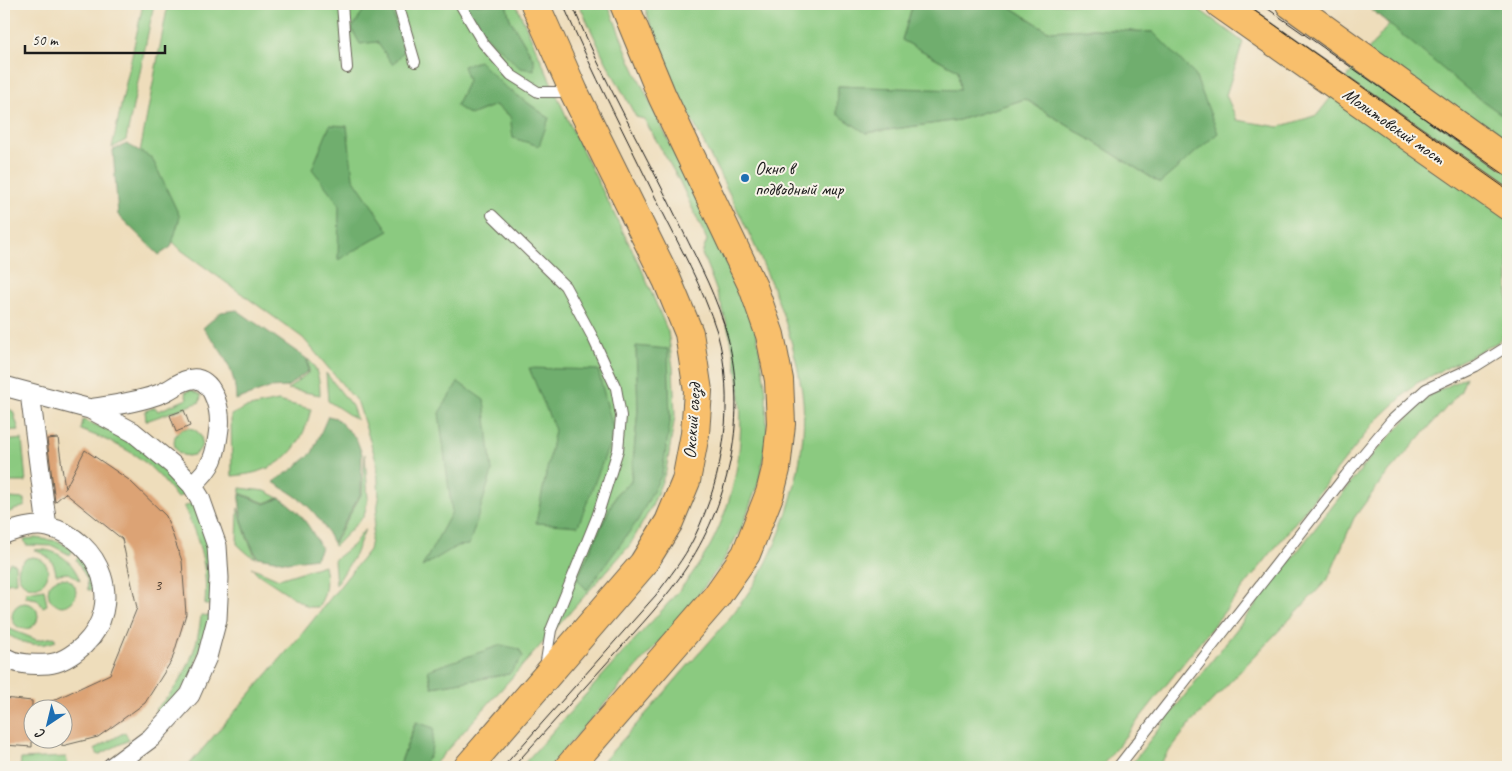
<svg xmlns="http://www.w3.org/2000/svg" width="1512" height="771" viewBox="0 0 1512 771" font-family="Caveat,sans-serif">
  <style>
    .green { fill: #8bca80; stroke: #54734e; fill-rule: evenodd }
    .forest { fill: #70ae6e; stroke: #466545 }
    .building { fill: #dca375 }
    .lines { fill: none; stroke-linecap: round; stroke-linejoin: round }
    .lane-casing { stroke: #666054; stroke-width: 12 }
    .street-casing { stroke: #666054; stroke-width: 21 }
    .primary-casing { stroke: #666054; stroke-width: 30 }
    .lane { stroke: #fff; stroke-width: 10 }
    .street { stroke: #fff; stroke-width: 19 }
    .primary { stroke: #f8bf6c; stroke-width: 28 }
    .tram { stroke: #1c1c1c; stroke-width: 1 }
    .poi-dot { fill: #1f6fb2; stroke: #f7f3e8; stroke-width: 2 }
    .labels { text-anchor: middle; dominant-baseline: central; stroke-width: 4; stroke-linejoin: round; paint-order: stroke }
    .number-label { font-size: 15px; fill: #4c3e32 }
    .street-label { font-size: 18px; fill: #1c1c1c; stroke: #f7f3e8 }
    .poi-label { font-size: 18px; fill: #1c1c1c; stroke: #f7f3e8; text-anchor: start }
  </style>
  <rect width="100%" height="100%" fill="#f7f3e8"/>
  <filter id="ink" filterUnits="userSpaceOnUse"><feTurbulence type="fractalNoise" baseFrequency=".02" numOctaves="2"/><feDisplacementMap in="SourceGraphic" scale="10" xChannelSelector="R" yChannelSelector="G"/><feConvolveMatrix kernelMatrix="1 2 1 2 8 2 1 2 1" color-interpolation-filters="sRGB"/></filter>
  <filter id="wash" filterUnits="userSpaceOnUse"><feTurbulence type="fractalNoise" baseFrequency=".0096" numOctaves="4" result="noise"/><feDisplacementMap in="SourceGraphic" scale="20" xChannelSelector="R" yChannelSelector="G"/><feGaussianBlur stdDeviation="1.12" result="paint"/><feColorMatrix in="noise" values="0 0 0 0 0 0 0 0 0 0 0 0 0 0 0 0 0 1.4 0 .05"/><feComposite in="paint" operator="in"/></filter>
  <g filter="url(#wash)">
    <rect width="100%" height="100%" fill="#edb"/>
    <!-- green -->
    <path class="green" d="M143,4h11l-28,136 -14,8z
      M168,4h297l69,56 -24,-41 -4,-15h10l56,125 70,141 26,62 5,36 2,48 -9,55 -14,35 -22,39 -198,222h-10l9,-14 -16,-30 -16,44h-212l114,-132 68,-85 10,-51 -2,-36 -19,-60 -55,-65 -122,-88 -36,-37 -5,-61zM479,61l25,25 45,32 -39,-2 -15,-11 -25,10 -14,-10zM636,347l32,2 2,74 -93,156 40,-86 14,-11 7,-72zM428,670l81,4 -77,13z
      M579,4h29l22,56 103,216 24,59 9,56 1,45 -8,45 -17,46 -22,39 -34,45 -137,156h-28c36,-40 72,-81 108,-121 31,-34 66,-68 86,-110 44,-93 26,-191 -13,-282l5,-14 -27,-58 -36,-63 -8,-2 -32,-59z
      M644,4h269l-11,36 56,30 2,21 -122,-5v28l28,19 93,-13 66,-21 135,84 -7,-151 -61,-3 -44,2 -42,-27h186l51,38 -17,53 11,25 42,7 38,-12 72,-91 -24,-20h143v324l-10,14 -81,41 -42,39 -274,345h-503c29,-32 58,-64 86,-97 28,-31 57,-62 78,-99 26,-47 48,-124 40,-179 -6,-40 -18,-79 -34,-116 -38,-92 -95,-177 -124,-272z
      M308,359c10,9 12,23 12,36l-32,-6 21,-17z
      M326,373l26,33 5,14 -29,-19z
      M1466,377l-5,14 -79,89 -28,38 -26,61 -138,145 -33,43h-28l245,-314 56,-58z
      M191,390l10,5 -1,7 -54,19 -1,-10 10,-4 3,4 29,-12 -2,-7z
      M278,401l33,8c-10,44 -34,64 -79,67l-1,-61 14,-7z
      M4,407l9,4 6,19 -15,1z
      M83,420c25,9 51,22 72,38 12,9 21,23 31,35l-9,5c-30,-41 -49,-50 -96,-68z
      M174 442a14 14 0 1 1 28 0a14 14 0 1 1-28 0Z
      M22,439l4,43h-21l-1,-41z
      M365,454l3,45 -4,17 -29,30 -2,-1 29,-52z
      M240,488l25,3 14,7 -14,5 -25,-10z
      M9,498l16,1v7l-21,8v-5h3z
      M193,502l14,32 8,71h-10c3,-39 -5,-63 -21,-98z
      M238,508l9,30 9,20 -8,-4 -11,-10z
      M365,529l-10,26 -19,30 -2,-25 19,-15z
      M35,538l23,3 15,9 -3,5 -17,-9 -27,-1 -2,-6z
      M34,550c22,-3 40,12 46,31l-11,-8 -13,1c-2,-15 -9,-19 -22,-24z
      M79,556l12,17 4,17h-7l-1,-11 -11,-20z
      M18 572a15 15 0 1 1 30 0a15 15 0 1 1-30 0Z
      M10,562l5,2 1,18 -9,1 -3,7v-18z
      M324,565c3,15 3,29 -6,42h-10l-50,-33 -7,-7 28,12z
      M48 592a14 14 0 1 1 28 0a14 14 0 1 1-28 0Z
      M44,589l3,16 -4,2 -6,-8 -12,-2 1,-5z
      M12 616a13 13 0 1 1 26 0a13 13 0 1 1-26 0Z
      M201,615l10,1 -21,64 -28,35 -7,-6c28,-24 43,-58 46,-94z
      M10,629l27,11 17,-3 2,4c-18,7 -34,3 -49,-7z
      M125,732l4,8 -31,15 -3,-6z
      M66,757l2,8 -12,2h-36l1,-8z"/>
    <!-- forest -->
    <path class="forest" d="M363,4h27l14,47 -11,14 -16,-23 -17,2 -8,-15 11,-18z
      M465,4h41l4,15 24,41v10l-14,-2 -47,-45z
      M913,4h93l42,27 44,-2 61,3 42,43 23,58 -58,50 -135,-84 -66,21 -93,13 -29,-19 1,-28 122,4 -2,-20 -56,-30z
      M1365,4h143v115l-35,-25z
      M479,61l25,25 45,32 -10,28 -26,-8 -3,-22 -15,-11 -25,10 -14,-9 12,-25 -5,-15z
      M330,125l17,1 6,52 36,53 -51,29 1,-56 -27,-35z
      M127,144l25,14 28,59 -9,30 -12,8 -41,-40 -5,-65z
      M237,310l70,49 1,12 -21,16 -18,1 -33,12c0,-29 -14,-50 -33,-72l18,-16z
      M636,346l32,3 2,74 -8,51 -24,46 -51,70 -10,-11 40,-86 14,-11 7,-72z
      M529,368l69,2 16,62 -36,94 -42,-3 19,-93z
      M458,382l26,18 8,72 -23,73 -12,1 -35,21 30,-55 -13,-99z
      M328,416l8,2 20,20 6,16 -1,39 -28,50c-17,-34 -28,-42 -60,-61l20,-13 19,-16z
      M240,494l25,10 15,-6c21,13 30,29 41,50l-5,10 -29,4 -30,-5c-10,-20 -19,-40 -17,-63z
      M501,645l18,4 4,8 -14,17 -77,13 -4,-17z
      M416,722l18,6 -3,25 -9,14h-23z"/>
    <g id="blocks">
      <!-- building -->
      <path class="building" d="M184,410l6,16 -14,6 -6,-17z
        M58,438l7,51 20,-39 44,30 37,36 16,45 4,53 -14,46 -27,43 -47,34 -36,9v-38h-25l73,-34 27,-66 -15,-69 -57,-46 -10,9 -8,-63z
        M4,698l28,3v46l-28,-2z"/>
    </g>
  </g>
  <g filter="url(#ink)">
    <use href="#blocks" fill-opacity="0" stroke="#666054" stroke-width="1"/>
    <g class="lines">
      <!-- lane casing -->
      <g class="lane-casing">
        <path id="lane" d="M342,4l5,64
          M398,4l17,58
          M460,4l23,39 28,32 27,17h33
          M492,215l73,71 27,50 24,52 5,28 -3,34 -21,67 -46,113 -6,37
          M1118,767l228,-292 45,-54 35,-32 50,-23 32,-20"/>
      </g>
      <!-- street casing -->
      <g class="street-casing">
        <path id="street" d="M4,386l86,23 43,23 40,33 19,20 8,13 17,48 2,32 -2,41 -10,38 -17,38 -39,43 -39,29
          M30,393l17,134
          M90,409c23,-4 50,-7 72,-16 11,-4 22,-16 35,-14 18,4 24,34 22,49 -3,27 -6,39 -27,57
          M4,534c14,-5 29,-10 44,-7 54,13 77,78 36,118 -10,9 -23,18 -36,19 -15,1 -31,1 -44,-7"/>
      </g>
      <!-- primary casing -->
      <g class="primary-casing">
        <path id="primary" d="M1220,4l288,202
          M1290,4l218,157
          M468,767l175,-203 26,-42 17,-41 9,-47 3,-43 -9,-58 -22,-53 -93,-188 -39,-88
          M569,767l147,-170 30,-43 24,-61 6,-24 5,-45 -2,-44 -9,-45 -17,-48 -91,-191 -38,-92"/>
      </g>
      <!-- lane -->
      <use href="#lane" class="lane"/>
      <!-- street -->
      <use href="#street" class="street"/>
      <!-- primary -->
      <use href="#primary" class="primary"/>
      <!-- tram -->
      <path class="tram" d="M1245,4l263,186
        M1261,4l247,173
        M503,767l153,-172c13,-18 28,-36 38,-57 30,-62 42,-138 23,-206 -14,-44 -37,-85 -58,-127 -32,-67 -67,-133 -96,-201
        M513,767c33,-37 67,-74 100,-111 26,-29 54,-58 75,-91 43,-67 59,-150 40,-227 -10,-39 -29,-74 -46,-109 -36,-76 -79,-148 -110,-225"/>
    </g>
  </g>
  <!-- markers -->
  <circle class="poi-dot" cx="745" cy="178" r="5"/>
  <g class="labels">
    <!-- number labels -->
    <g class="number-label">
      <text x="158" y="585">3</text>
    </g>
    <!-- street labels -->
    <g class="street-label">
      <text transform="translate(1394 126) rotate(35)">Молитовский мост</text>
      <text transform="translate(692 421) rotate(-86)">Окский съезд</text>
    </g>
    <!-- poi labels -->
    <g class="poi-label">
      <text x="755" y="168">Окно в<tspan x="755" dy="21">подводный мир</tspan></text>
    </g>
  </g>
  <!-- margin -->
  <rect width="1512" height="771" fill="none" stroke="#f7f3e8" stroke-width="20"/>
  <!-- north arrow -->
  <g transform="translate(48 724) rotate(215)"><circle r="24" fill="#f7f3e8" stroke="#9f9d96"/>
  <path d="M0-4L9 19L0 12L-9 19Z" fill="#1f6fb2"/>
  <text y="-8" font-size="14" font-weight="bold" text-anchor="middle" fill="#1c1c1c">С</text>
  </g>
  <!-- scale -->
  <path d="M25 45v8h140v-8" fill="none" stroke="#1c1c1c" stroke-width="2.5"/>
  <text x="32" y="45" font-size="15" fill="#1c1c1c" stroke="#f7f3e8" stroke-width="4" paint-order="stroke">50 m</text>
</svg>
